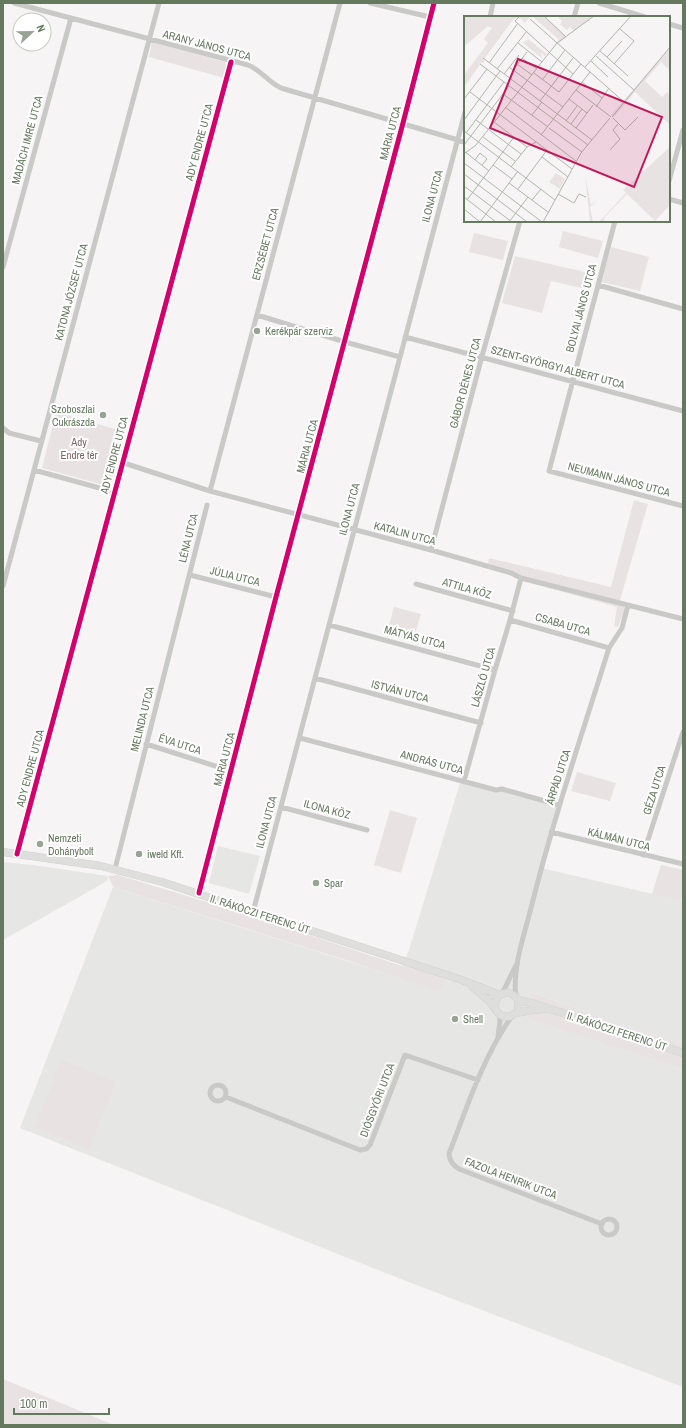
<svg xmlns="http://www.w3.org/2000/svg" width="686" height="1428" viewBox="0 0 686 1428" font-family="'Archivo Narrow',sans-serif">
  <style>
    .built { fill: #e6e6e4 }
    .green { fill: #e9e2e3 }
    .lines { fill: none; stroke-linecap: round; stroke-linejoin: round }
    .secondary-casing { stroke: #d2d2d1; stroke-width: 8 }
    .street { stroke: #c9cac8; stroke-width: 5 }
    .secondary { stroke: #dedfdd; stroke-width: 7 }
    .cycleway-casing { stroke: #fff; stroke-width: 8 }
    .cycleway { stroke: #d6006c; stroke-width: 5 }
    .poi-dot { fill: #97a493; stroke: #fff; stroke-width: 1.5 }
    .labels { text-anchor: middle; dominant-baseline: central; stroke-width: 4; stroke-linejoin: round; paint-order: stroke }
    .street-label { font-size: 11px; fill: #64795e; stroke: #fff }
    .poi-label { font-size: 11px; fill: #64795e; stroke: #fff; text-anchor: start }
    .park-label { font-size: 11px; fill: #7c6764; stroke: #fff }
    .inset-road { fill: none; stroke: #afb8ab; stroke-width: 1 }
    .view { fill: #c2185b; fill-opacity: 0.15; stroke: #c2185b; stroke-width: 2 }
    .inset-edge { fill: none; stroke: #64795e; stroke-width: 2 }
  </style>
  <rect width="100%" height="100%" fill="#f6f4f5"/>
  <!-- built -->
  <path class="built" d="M461,780l98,25 -18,63 142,33v143l-58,-18 -95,-34 -3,25 156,52v318l-277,-106 -386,-153 93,-241 307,97 -18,-18 7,-16z
    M218,846l42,10 -11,38 -40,-11z
    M3,862l30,3 75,11 -1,5 -104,59z"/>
  <!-- green -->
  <path class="green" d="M152,42l73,20 2,6 -3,10 -75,-21z
    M563,231l40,10 -5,17 -39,-11z
    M474,233l34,8 -5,19 -34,-8z
    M611,247l38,10 -9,34 -39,-9z
    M515,256l79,18 -4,16 -39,-9 -9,32 -40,-10z
    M56,412l69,20 -14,51 -4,3 -65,-18z
    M634,500l14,4 -28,96 5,9 -7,18 -4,-1 3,-19 -93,-26 -26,-14 -10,-3 1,-6 122,29z
    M394,607l27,7 -8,27 -26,-8z
    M577,772l39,11 -6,18 -39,-10z
    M390,810l27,8 -16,55 -27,-8z
    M661,865l22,5v22l-2,9 -29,-7z
    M118,875l132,40 152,51h7l36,12 -3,10 -3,3 -93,-31 -233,-73 -5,-11z
    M530,992l95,34 58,18v25l-156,-51z
    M62,1060l54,22 -27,67 -54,-22z
    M3,1379l111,46h-111z"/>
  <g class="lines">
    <!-- secondary casing -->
    <g class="secondary-casing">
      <path id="secondary" d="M3,852l98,14 61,16 297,97 41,16
        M472,986l18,16 9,12 3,2 7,1 7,-4 17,-3 12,-1
        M518,1000l17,4 148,49
        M495,1008c-1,-15 15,-21 23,-8v9l-2,4"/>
    </g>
    <!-- street -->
    <path class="street" d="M14,3l234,62c13,5 20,17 33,23l184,54
      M370,3l60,14
      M599,3l46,14
      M490,17l3,-14
      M574,17l4,-14
      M669,24l14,4
      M669,181l14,-51
      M669,199l14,4
      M615,221l-66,250 134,35
      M3,267l68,-249
      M598,285l85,24
      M257,315l88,27 55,15
      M405,337l278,74
      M3,428l6,5 32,8
      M124,463l86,28 221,59 80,23 10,5 162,41
      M34,470l80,22
      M210,491l130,-488
      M431,550l51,-194 38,-135
      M190,575l86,22
      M416,584l97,27
      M3,586l156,-583
      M510,620l99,28
      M329,625l166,45
      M315,678l166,45
      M300,738l196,52 6,-1 57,16
      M146,744l85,27
      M464,781l31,-111 15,-50 11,-42
      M281,807l86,23
      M551,832l132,32
      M17,854l214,-792
      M643,855l40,-123
      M115,869l92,-364
      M199,893l77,-296 127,-474 31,-120
      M253,912l212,-800
      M502,994l14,-29
      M516,997c-4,-29 8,-61 15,-89 22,-88 51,-174 78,-260l13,-20 6,-23
      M512,1016c-29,41 -45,91 -63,138 1,8 4,11 10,15l143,55
      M498,1036l2,-15 -1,-7
      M210 1093a8 8 0 1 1 16 0a8 8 0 1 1-16 0Z
      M226,1097l134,53 6,-1 4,-4 35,-90 73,25
      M601 1227a8 8 0 1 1 16 0a8 8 0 1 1-16 0Z"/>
    <!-- secondary -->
    <use href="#secondary" class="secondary"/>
    <!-- cycleway casing -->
    <g class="cycleway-casing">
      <path id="cycleway" d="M17,854l214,-792
        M199,893l77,-296 127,-474 31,-120"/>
    </g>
    <!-- cycleway -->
    <use href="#cycleway" class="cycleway"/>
  </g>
  <!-- markers -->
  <g class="poi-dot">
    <circle cx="257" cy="331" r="4"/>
    <circle cx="103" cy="415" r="4"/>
    <circle cx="40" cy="844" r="4"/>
    <circle cx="139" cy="854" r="4"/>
    <circle cx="316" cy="883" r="4"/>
    <circle cx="455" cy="1019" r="4"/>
  </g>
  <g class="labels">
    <!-- street labels -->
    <g class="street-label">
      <text transform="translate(207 45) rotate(15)">ARANY JÁNOS UTCA</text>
      <text transform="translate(390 133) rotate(-75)">MÁRIA UTCA</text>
      <text transform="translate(27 140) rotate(-75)">MADÁCH IMRE UTCA</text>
      <text transform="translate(199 142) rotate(-75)">ADY ENDRE UTCA</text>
      <text transform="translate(432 196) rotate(-75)">ILONA UTCA</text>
      <text transform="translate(265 244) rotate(-75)">ERZSÉBET UTCA</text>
      <text transform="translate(71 292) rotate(-75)">KATONA JÓZSEF UTCA</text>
      <text transform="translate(581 308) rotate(-75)">BOLYAI JÁNOS UTCA</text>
      <text transform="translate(558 367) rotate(15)">SZENT-GYÖRGYI ALBERT UTCA</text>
      <text transform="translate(465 383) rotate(-75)">GÁBOR DÉNES UTCA</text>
      <text transform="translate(307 446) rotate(-75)">MÁRIA UTCA</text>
      <text transform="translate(114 455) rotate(-75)">ADY ENDRE UTCA</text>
      <text transform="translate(619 479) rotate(15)">NEUMANN JÁNOS UTCA</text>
      <text transform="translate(349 509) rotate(-75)">ILONA UTCA</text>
      <text transform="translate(405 533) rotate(15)">KATALIN UTCA</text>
      <text transform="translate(188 538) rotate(-76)">LÉNA UTCA</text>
      <text transform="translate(235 576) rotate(14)">JÚLIA UTCA</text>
      <text transform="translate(467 588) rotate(16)">ATTILA KÖZ</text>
      <text transform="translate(563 624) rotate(16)">CSABA UTCA</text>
      <text transform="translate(415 637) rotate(15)">MÁTYÁS UTCA</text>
      <text transform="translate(483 677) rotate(-74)">LÁSZLÓ UTCA</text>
      <text transform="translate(400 691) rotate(15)">ISTVÁN UTCA</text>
      <text transform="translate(142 719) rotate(-76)">MELINDA UTCA</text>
      <text transform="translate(180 744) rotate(18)">ÉVA UTCA</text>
      <text transform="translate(224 759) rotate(-75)">MÁRIA UTCA</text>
      <text transform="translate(432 762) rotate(15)">ANDRÁS UTCA</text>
      <text transform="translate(30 768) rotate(-75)">ADY ENDRE UTCA</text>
      <text transform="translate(558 777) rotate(-72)">ÁRPÁD UTCA</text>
      <text transform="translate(654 790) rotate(-72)">GÉZA UTCA</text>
      <text transform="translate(327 809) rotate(15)">ILONA KÖZ</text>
      <text transform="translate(266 822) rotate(-75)">ILONA UTCA</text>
      <text transform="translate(619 839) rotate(14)">KÁLMÁN UTCA</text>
      <text transform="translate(260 914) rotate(18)">II. RÁKÓCZI FERENC ÚT</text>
      <text transform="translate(617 1031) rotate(18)">II. RÁKÓCZI FERENC ÚT</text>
      <text transform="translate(377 1100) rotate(-69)">DIÓSGYŐRI UTCA</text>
      <text transform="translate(511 1178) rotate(21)">FAZOLA HENRIK UTCA</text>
    </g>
    <!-- poi labels -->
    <g class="poi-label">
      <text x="265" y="331">Kerékpár szerviz</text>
      <text x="95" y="409" text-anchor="end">Szoboszlai<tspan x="95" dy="13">Cukrászda</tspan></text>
      <text x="48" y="838">Nemzeti<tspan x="48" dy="13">Dohánybolt</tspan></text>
      <text x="147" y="854">iweld Kft.</text>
      <text x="324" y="883">Spar</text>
      <text x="463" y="1019">Shell</text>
    </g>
    <!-- park labels -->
    <g class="park-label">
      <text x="79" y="442">Ady<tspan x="79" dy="13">Endre tér</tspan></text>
    </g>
  </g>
  <!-- overview -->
  <g transform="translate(464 16)">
    <rect width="206" height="206" fill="#f6f4f5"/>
    <path d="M0,0h66l-5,7 -6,-6 -6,3 -29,39v4l-2,-1 -18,25v-12l24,-32 -4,-4 8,-11 -4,-2 -23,20 -1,4zM68,0h12l23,21 -8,6 -1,-4zM93,0h37l-20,15 -4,-4 -3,3 -7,-6 2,-3zM64,23l19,15 -2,2 -5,-4 3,7 -20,-16zM206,31v24l-9,-9 -16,19 17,16 5,-5 3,3v30l-35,-33 -21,25 -3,-2zM206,131v58l-15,16 -28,-27 -23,24v4h-5l27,-29 -3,-3zM92,157l9,6 -5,10 -11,-7zM121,159l6,30 8,-7 -9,9 3,15h-3z" fill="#e9e2e3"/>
    <path class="inset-road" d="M80,0l22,21M55,1l-4,4 58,53M66,3l94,83M54,27l24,19M136,35l28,25M132,40l38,34M143,41l15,-16M19,42l109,82M58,42l15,11M127,45l17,16M25,47l29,-40M16,48l108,81M53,48l15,11M150,48l20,-23 -14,-12M45,51l54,40M121,51l46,-51M33,53l30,-38M49,54l14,-18M70,57l25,19 22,-28M40,58l15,-19M79,63l22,-29M118,66l20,16M112,74l35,27M6,76l102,77M39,78l45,33M0,83l23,-30M105,83l18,14M76,85l33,-43M41,91l71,54M132,91l13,-19M68,99l10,-13M148,101l58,-70M149,102l12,12 13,-13M0,104l36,-49M12,104l45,34M102,105l11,-15M30,106l33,25M107,108l11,-15M85,112l33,24M112,112l17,-23M0,115l91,69M2,117l38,-51M77,119l49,-63M19,121l32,24M0,129l45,-59M146,134l10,-11 -7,-9 5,-6M0,135l25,20M0,138l12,-9 81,-102 37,-27M78,141l26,20M11,144l5,-7 7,6 -5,6M0,147l78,59M29,149l19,14M47,151l16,-20 9,-5M0,158l63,48M45,167l39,29M0,170l48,36M54,173l29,-39M94,178l16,9 5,-9 7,3M0,181l32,25M3,184l47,-63M68,184l9,-11M0,193l16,13M16,206l38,-51M45,206l19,-25M79,206l38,-69 29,-35"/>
    <path class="view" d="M54,43l144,58 -28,70 -144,-59z"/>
    <rect width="206" height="206" class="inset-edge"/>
  </g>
  <!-- border -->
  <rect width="686" height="1428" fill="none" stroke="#64795e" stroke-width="8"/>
  <!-- north arrow -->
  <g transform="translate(32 32) rotate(68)"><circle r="19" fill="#ffffff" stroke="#c1c9bf"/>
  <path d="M0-3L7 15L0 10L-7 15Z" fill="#97a493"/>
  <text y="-6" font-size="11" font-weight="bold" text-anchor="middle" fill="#64795e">N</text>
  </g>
  <!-- scale -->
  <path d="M14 1408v6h95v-6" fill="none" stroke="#64795e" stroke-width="2"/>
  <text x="20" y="1408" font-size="12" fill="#64795e" stroke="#ffffff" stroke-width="3" paint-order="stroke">100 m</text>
</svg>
